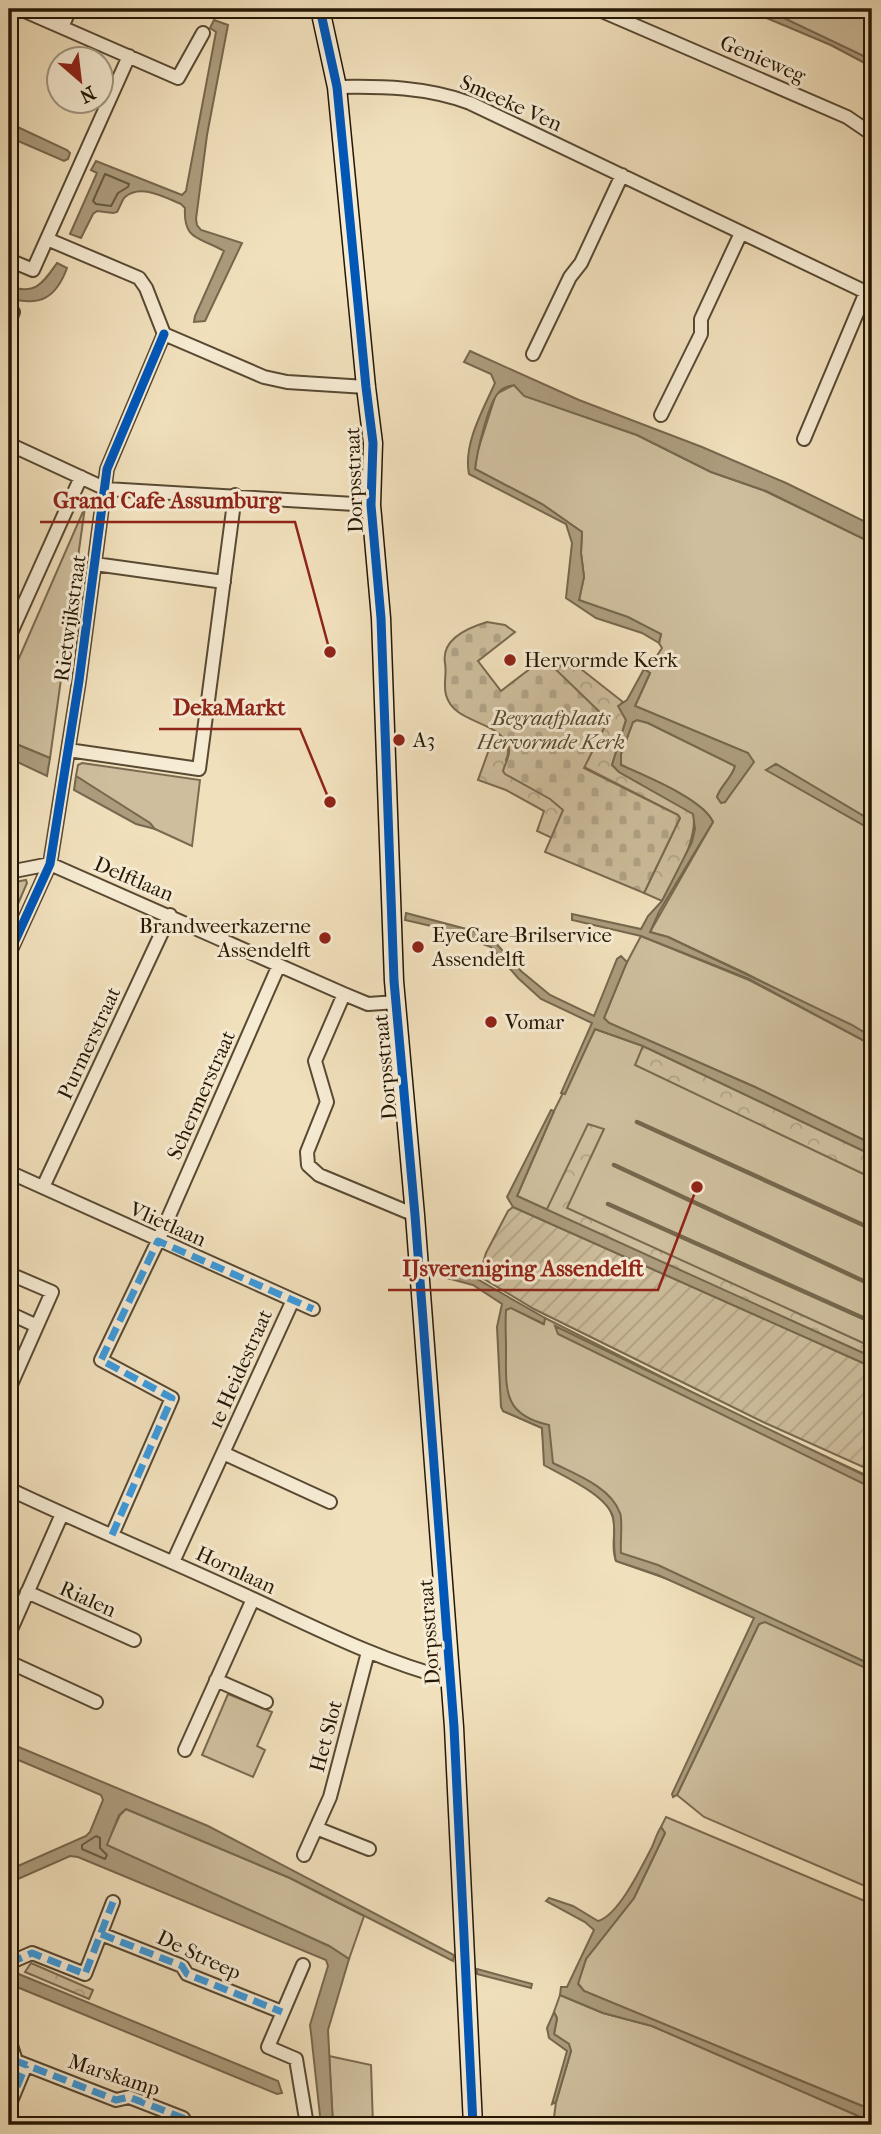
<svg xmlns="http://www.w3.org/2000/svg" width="881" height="2134" viewBox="0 0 881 2134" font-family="'IM FELL French Canon',serif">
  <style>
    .grass { fill: #cebe9d; stroke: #7a6a50; stroke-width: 2 }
    .forest { fill: url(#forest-crowns); stroke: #7a6a50; stroke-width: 2 }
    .cemetery { fill: url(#cemetery-stones); stroke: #7a6a50; stroke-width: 2 }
    .garden { fill: url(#garden-furrows); stroke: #7a6a50; stroke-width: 2 }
    .water { fill: #ac9c7d; stroke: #76674d; stroke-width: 2 }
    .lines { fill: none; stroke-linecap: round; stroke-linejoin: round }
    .shore { stroke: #685a40; stroke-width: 2 }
    .stream { stroke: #76674d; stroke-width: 4.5 }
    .street-casing { stroke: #584932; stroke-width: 16 }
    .secondary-casing { stroke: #251704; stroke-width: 21 }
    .street { stroke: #f6ebd3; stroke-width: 12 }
    .secondary { stroke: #f6ebd3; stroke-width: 18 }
    .quiet { stroke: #3c9add; stroke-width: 7; stroke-dasharray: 14 7; stroke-linecap: butt }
    .cycleway-casing { stroke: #f6ebd3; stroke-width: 13 }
    .cycleway { stroke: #0057b8; stroke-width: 9 }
    .poi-dot { fill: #8f2418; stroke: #f6ebd3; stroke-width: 2.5 }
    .labels { text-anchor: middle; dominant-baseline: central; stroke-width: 6; stroke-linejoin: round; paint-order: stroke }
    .street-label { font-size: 21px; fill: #251704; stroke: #f6ebd3 }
    .poi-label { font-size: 21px; fill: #251704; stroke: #f6ebd3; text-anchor: start }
    .park-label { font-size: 21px; font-style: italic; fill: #584932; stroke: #f6ebd3 }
    .leader { fill: none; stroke: #8f2418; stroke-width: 2.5 }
    .callout-dot { fill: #8f2418; stroke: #f6ebd3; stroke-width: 2.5 }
    .callout-label { font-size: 23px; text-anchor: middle; font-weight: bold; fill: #8f2418; stroke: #f6ebd3; stroke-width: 6; stroke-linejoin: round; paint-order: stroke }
  </style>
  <defs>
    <pattern id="forest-crowns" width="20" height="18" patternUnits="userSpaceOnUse" patternTransform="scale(1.75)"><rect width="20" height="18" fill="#cebe9d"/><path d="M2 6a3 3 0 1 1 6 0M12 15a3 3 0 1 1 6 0" fill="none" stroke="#b1a386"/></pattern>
    <pattern id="cemetery-stones" width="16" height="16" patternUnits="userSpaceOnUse" patternTransform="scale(1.75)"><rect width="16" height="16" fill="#cebe9d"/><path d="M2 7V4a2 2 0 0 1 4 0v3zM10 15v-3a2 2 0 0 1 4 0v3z" fill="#b1a386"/></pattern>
    <pattern id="garden-furrows" width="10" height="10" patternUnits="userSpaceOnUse" patternTransform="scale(1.75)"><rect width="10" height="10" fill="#cebe9d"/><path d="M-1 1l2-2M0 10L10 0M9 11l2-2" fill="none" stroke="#b1a386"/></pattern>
  </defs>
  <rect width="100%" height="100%" fill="#f1e0bc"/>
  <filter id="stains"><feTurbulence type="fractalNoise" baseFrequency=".00286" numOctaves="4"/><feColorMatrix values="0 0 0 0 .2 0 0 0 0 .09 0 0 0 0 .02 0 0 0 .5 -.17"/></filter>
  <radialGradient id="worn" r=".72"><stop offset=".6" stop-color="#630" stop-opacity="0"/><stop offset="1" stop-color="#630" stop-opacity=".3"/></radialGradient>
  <!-- grass -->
  <path class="grass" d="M748,9h124v57l-41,-21z
    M514,385l11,11 112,39 74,37 54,19 107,52v278l-96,-57 -9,6 105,60v207l-127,-64 -77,-36 -18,-5 63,-110c-10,-23 -68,-46 -92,-57v-11l12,-32 4,-2 11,3 87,43c-3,12 -14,19 -18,31l8,5 20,-31 3,-18 -113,-47 15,-33 -3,-2 15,-23 -3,-5 2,-9 -82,-34 5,-23 -3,-24 1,-21 -40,-28 -67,-35 2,-16 19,-59z
    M85,507l-35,251 -41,-17v-60z
    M82,763l118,17 -8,66 -37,-17 -79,-53 2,-11z
    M26,880l1,3 -18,42v-42z
    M641,936l108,44 123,65v99l-117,-57 -146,-64 -5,-5 21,-52z
    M595,1029l48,17 -7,19 236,113v179l-355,-161 37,-85z
    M510,1307l33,17 2,-6 202,102 125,58v411l-168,-72 -27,-22 82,-171 5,-2 -88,-40 -60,-21c-6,-16 1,-28 -3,-43 -7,-28 -46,-41 -68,-53l-3,-37 -39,-17 -4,-85 7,-16z
    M228,1694l44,18 -15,34 8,4 -12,27 -51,-22z
    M126,1809l164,69 74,38 -15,43 -20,-13 -223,-101 14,-30z
    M666,1817l206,87v206l-288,-119 -6,-8 8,-24 48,-61 31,-65 -4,-6z
    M560,1995l43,18 49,13 220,96v3h-319l3,-23 15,-51 -3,-7 -14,-10 3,-15 -3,-7z
    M329,2056l42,9 2,60h-40z"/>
  <!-- forest -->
  <path class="forest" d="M567,658l56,44 -4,4 7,14 -14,45 7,7 75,42c2,32 -18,59 -32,87l-18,-8 36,-75 -2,-3 -94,-48 -27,-97z
    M496,730c8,10 16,17 10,30l58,50 -12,28 -15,-7 7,-20 -38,-21 -28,-10z
    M643,1046l229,109v23l-237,-113z
    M588,1124l16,5 -37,79 305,139v10l-326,-146z
    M31,1963l62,27 -4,9 -64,-27z"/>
  <!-- cemetery -->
  <path class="cemetery" d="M487,622l18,3 10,7 -37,29 23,30 43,-33 64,62 -24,48 94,47 2,3 -36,75 -99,-41 18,-42 -13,-11 -45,-25 -2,-3c2,-8 9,-18 5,-26 -13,-26 -54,-21 -62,-50 -3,-11 1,-21 -1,-32 -4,-24 22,-35 42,-41z"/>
  <!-- garden -->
  <path class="garden" d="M513,1207l359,160v104l-109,-49 -229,-113 -55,-33 7,-23 22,-42z"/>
  <!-- water -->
  <path class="water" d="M745,9h20l107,51v7l-41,-22z
    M214,20l14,5 -21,110 -11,84 1,6 4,5 41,13 -37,78 -11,1 1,-6 29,-65c-24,-14 -41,-10 -39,-43l-4,-4c-15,-6 -40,-21 -56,-7 -3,3 -5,10 -8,15l-4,1 -16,-2 -4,3 -12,24 -11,-4 27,-61 -6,-3 5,-9 86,34 4,-4 30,-159 -6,-4z
    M9,123l58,27 3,3 -2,6 -4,2 -55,-24z
    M57,263l10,5c-11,30 -27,39 -58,30v-12c26,10 34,-3 48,-23z
    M470,351l109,49 123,47 84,36 86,42v18l-106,-52 -55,-19 -74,-37 -113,-39 -10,-11c-5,1 -11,2 -15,7 -11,11 -22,61 -24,77l67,35 40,28 -1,21 3,24 -5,23 49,17 33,17 -2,9 -17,-10 -46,-15 -30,-20 6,-55 -6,-19 -97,-50c-6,-30 14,-64 26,-91l-4,-9 -27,-12z
    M644,669l6,4 -15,33 113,47 6,9 -29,40 -4,1 -4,-6c4,-12 15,-19 18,-31l-87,-43 -11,-3 -4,2 -12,32v11c24,11 82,34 92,57l-54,90 -9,20 18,5 184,88 20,12v8l-123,-66 -108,-43 -69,-16v-6l69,15 7,-13 14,-15 30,-59 3,-13 -2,-15 -74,-42 -7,-7 14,-45 -8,-14 9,-6z
    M9,741l41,17 -3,18 -38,-18z
    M776,764l96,57v9l-106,-60z
    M76,776l74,47 5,6 -19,-5 -62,-34z
    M406,913l68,18 19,9 28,31 29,24 44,21 23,-57 4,-3 6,6 -23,56 5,5 146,64 117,57v11l-229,-109 -48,-17 -30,65 -4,-1 31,-70 -51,-24 -23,-21 -27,-31 -51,-19 -35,-8z
    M551,1110l3,1 -37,85 355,161v10l-359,-160 -6,-10z
    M443,1273l34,6 68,39 -1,6 -33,-16 -5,2c-1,13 0,26 0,39 0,40 -4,66 43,76l4,38c22,11 58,24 67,50 3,6 0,30 1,40l37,12 214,100v6l-107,-49 -6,2 -82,171 -4,2 -1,-3 82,-176 -96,-43 -42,-14c-4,-15 0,-30 -3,-44 -6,-22 -50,-41 -69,-52l-2,-37 -39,-17 -2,-4 -4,-80 5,-23 -29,-19 -30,-8z
    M555,1326l317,153v9l-314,-154z
    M9,1743l199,83 246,129 -1,6 -163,-83 -164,-69 -7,6 -12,30 222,101 20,13 -21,71 5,95h-12l-10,-92 -1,-8 18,-59 -2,-6 -248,-103 -8,-1 -61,27v-13l77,-34 4,-4 13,-32 -2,-5 -92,-39z
    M661,1827l4,6 -31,65 -48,61 -8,25 6,7 288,119v12l-220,-96 -49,-13 -43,-18 1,-8h6l27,-57 -9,-8 -39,-21 3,-3 24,8 25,15c21,-6 44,-55 54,-74 3,-7 5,-14 9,-20z
    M477,1969l55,15 -1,4 -54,-14z
    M9,1970l269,111 4,12 -5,1 -260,-107 -5,-2 -3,6z
    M554,2012l3,6 -3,16 15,10 2,7 -15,51 -4,2 15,-53 -18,-13 -2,-10z"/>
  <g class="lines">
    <!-- shore -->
    <path class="shore" d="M105,174l24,10 -1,3 -10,6 -7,13 -15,-2 -3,-3z
      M96,1836l4,2v10l7,7 -2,4 -23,-10v-4z"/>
    <!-- stream -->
    <path class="stream" d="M637,1122l235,107
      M614,1165l258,120
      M608,1204l264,118"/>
    <!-- street casing -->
    <g class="street-casing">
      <path id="street" d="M20,9l158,69 25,-45
        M597,9l250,108 25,17
        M62,27l8,-18
        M337,87c45,-1 90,0 133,16l402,192
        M47,239l92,39 7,10 18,46 100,43 23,5 79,5
        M9,260l24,10 96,-214
        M9,321l4,-9
        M533,354l37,-77 11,-14 41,-88
        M661,415l40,-81v-15l40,-86
        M804,439l62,-147
        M9,444l97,45 265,16
        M95,564l129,18
        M9,637l72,-160
        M68,750l131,19 36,-274
        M9,872l41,-8 294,130 24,10 29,-2
        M9,954l41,-90 29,-183 28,-212 57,-135
        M344,994l-29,67 12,41 -20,50 1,13 11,10 96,40
        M9,1172l304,137
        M43,1187l127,-272
        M9,1313l28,13
        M9,1389l43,-97 -42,-18
        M223,1453l107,49
        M9,1489c76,36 153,68 229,103 70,32 138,68 212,87
        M112,1535l60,-137 -71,-38 57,-119 121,-276
        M173,1562l120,-262
        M27,1592l107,48
        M9,1634l53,-120
        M9,1662l87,40
        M216,1680l50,22
        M185,1750l68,-151
        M316,1828l53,21
        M304,1855l26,-58 38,-145
        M101,1934l81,32 5,8 95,38
        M9,1963l23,-10 53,21 28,-72
        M303,1965l-35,82 28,12 11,66
        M9,2039l7,22 100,39 13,-3 54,21 4,7
        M9,2106l17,-41
        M251,2125v-1"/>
    </g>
    <!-- secondary casing -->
    <g class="secondary-casing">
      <path id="secondary" d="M320,9l17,78 29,300 7,56 -2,62 10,113 13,363 21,234 39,512 19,398"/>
    </g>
    <!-- street -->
    <use href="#street" class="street"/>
    <!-- secondary -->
    <use href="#secondary" class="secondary"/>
    <!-- quiet -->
    <path class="quiet" d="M112,1535l60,-137 -71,-38 57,-119 155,68
      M101,1934l81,32 5,8 95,38
      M9,1963l23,-10 53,21 28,-72
      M9,2039l7,22 100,39 13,-3 54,21 4,7
      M9,2106l17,-41
      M251,2125v-1"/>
    <!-- cycleway casing -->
    <g class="cycleway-casing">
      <path id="cycleway" d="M320,9l17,78 29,300 7,56 -2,62 10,113 13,363 21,234 39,512 19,398
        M9,954l41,-90 29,-183 28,-212 57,-135"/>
    </g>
    <!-- cycleway -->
    <use href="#cycleway" class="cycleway"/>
  </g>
  <!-- markers -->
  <g class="poi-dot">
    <circle cx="510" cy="660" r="7"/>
    <circle cx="399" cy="740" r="7"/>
    <circle cx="325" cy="938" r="7"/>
    <circle cx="418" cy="947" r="7"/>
    <circle cx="491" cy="1022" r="7"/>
  </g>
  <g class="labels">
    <!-- street labels -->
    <g class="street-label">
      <text transform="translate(763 59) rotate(23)">Genieweg</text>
      <text transform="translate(511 103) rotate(24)">Smeeke Ven</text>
      <text transform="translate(354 480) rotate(-92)">Dorpsstraat</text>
      <text transform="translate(70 618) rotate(-82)">Rietwijkstraat</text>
      <text transform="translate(134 879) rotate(23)">Delftlaan</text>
      <text transform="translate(89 1043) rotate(-65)">Purmerstraat</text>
      <text transform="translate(385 1067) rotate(-95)">Dorpsstraat</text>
      <text transform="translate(201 1095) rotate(-66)">Schermerstraat</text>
      <text transform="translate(168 1224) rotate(24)">Vlietlaan</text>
      <text transform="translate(240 1369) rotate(-66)">1e Heidestraat</text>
      <text transform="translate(236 1570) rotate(25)">Hornlaan</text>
      <text transform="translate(88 1599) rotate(24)">Rialen</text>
      <text transform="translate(429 1632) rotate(-94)">Dorpsstraat</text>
      <text transform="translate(326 1736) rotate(-75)">Het Slot</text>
      <text transform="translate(199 1955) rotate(25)">De Streep</text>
      <text transform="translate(114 2075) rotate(18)">Marskamp</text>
    </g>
    <!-- poi labels -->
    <g class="poi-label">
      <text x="524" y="660">Hervormde Kerk</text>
      <text x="413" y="740">A3</text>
      <text x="311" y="926" text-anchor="end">Brandweerkazerne<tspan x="311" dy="24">Assendelft</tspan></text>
      <text x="432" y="935">EyeCare-Brilservice<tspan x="432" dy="24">Assendelft</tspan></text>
      <text x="505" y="1022">Vomar</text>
    </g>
    <!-- park labels -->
    <g class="park-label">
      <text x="551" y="718">Begraafplaats<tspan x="551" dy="24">Hervormde Kerk</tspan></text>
    </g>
  </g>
  <!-- callouts -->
  <path class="leader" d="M330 652L295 522H40M330 802L300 729H159M697 1187L658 1290H388"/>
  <g class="callout-dot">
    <circle cx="330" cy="652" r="7"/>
    <circle cx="330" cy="802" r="7"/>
    <circle cx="697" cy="1187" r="7"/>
  </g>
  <g class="callout-label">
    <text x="167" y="508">Grand Cafe Assumburg</text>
    <text x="229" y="715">DekaMarkt</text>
    <text x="523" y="1276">IJsvereniging Assendelft</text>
  </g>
  <!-- margin -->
  <rect width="881" height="2134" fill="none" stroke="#f1e0bc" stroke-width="35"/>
  <rect x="10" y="10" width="860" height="2113" fill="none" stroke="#251704" stroke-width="3.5"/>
  <rect x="18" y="18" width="846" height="2099" fill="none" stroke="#251704" stroke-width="2"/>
  <!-- north arrow -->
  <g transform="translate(80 80) rotate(152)"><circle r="33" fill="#f6ebd3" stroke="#a29680" stroke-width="2"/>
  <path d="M0-5L12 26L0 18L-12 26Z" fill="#8f2418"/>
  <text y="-10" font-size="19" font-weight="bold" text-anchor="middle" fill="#251704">N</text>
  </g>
  <rect width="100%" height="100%" filter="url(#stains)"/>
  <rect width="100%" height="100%" fill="url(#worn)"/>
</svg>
